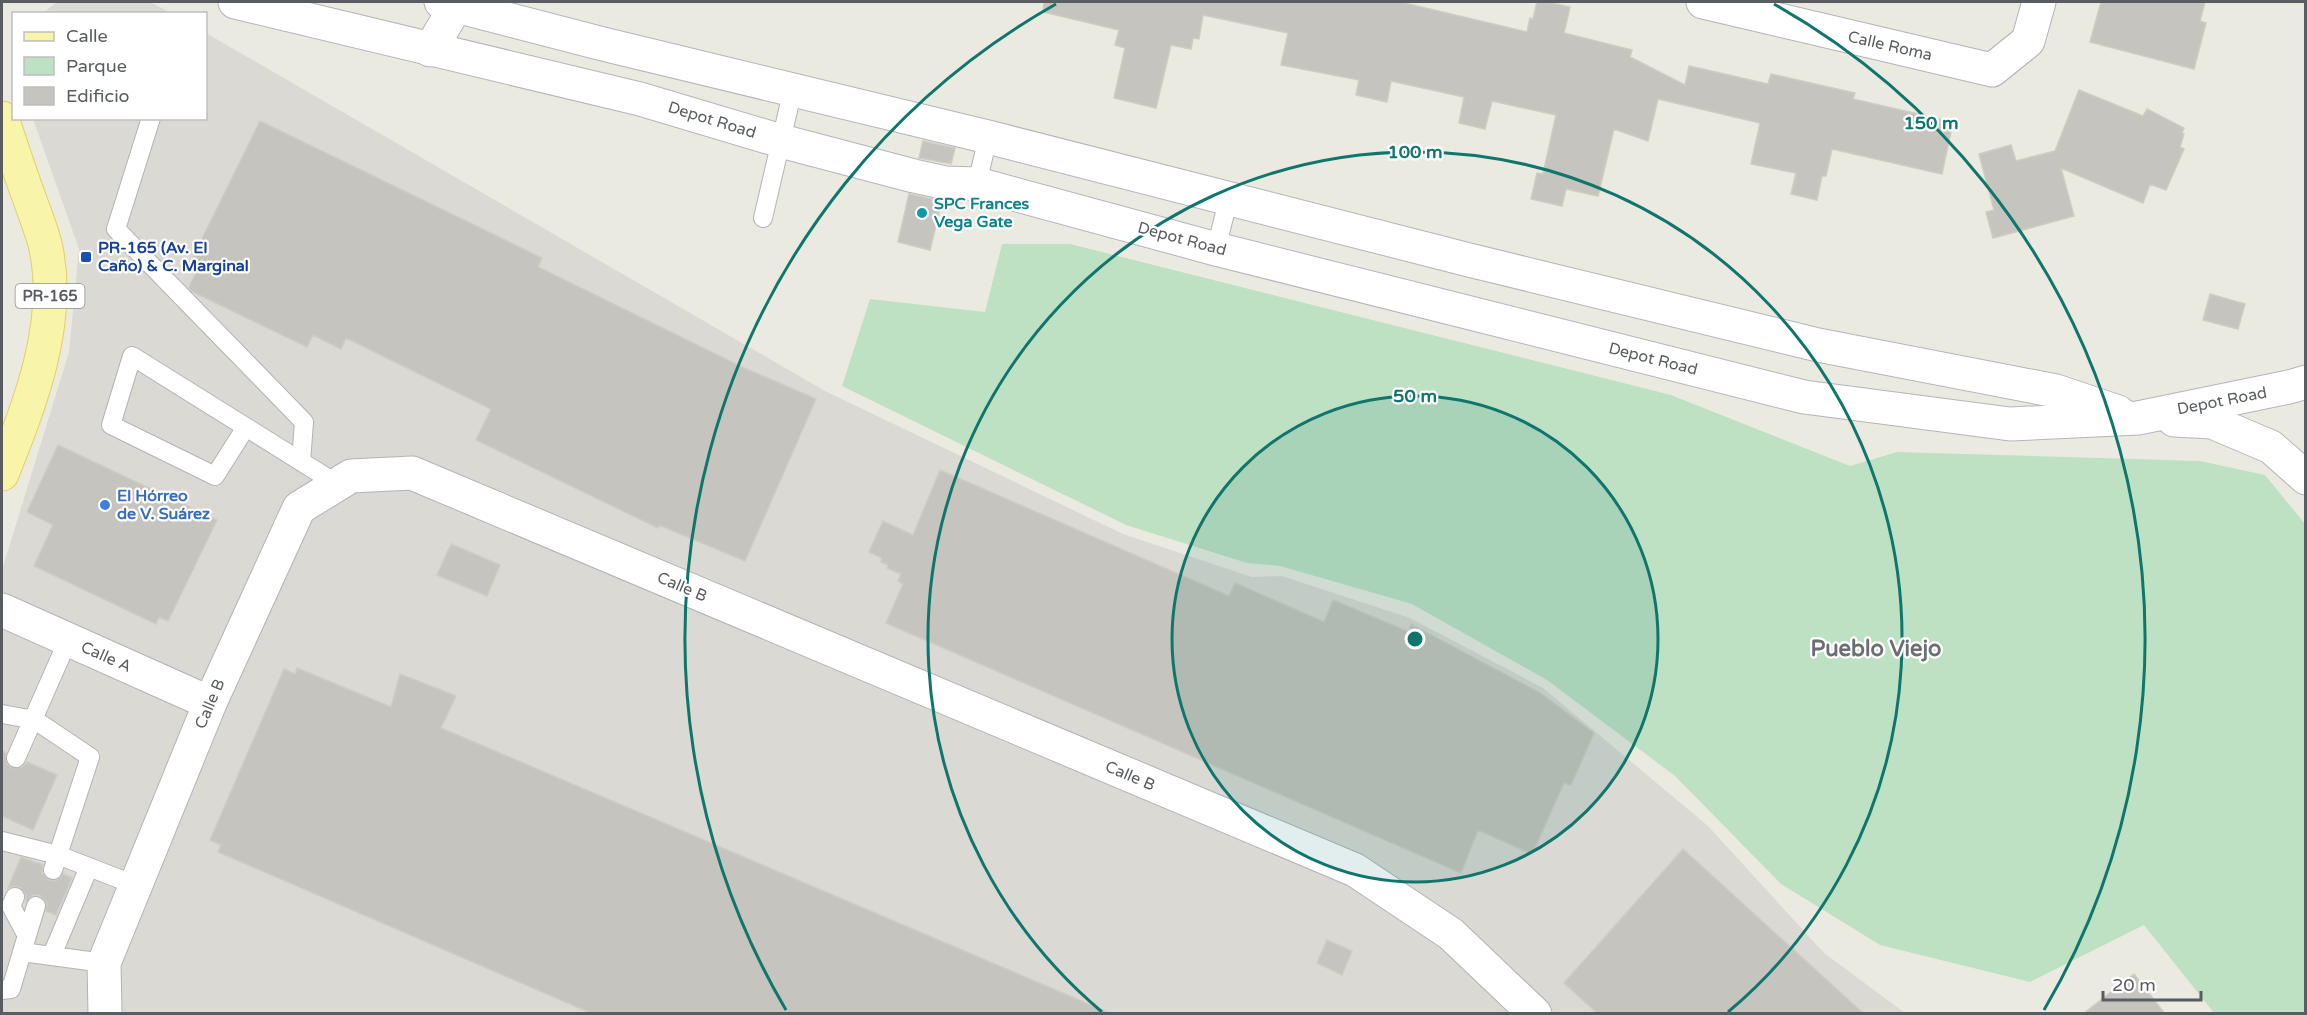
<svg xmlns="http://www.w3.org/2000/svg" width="2307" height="1015" viewBox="0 0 2307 1015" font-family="'Varela Round',sans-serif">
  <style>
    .industrial { fill: #dad9d3 }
    .green { fill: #bfe1c3 }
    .building { fill: #c6c4be; stroke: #cfccc0; stroke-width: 1.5 }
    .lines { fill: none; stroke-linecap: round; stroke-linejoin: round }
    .lane-casing { stroke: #b2b3b8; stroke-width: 20 }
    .street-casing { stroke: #b2b3b8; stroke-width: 35 }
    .secondary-casing { stroke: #b3b5bb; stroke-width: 35 }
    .primary-casing { stroke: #e6cf5f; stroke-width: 35 }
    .lane { stroke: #fff; stroke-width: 18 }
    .street { stroke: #fff; stroke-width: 33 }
    .secondary { stroke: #fff; stroke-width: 33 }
    .primary { stroke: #f8f4a9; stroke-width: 33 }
    .ring { fill: none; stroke: #0f766e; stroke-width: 3 }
    .culture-dot { fill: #0f9aa8; stroke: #fff; stroke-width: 2 }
    .transit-dot { fill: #1a4fb4; stroke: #fff; stroke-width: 2 }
    .shop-dot { fill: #3f7fe0; stroke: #fff; stroke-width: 2 }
    .labels { text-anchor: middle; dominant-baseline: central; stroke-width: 4.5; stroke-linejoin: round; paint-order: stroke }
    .shield { fill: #fff; stroke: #8b8d90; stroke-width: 1.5 }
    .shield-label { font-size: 15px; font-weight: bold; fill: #595c61 }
    .street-label { font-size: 16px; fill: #595c61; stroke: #fff }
    .culture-label { font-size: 16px; font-weight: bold; fill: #0d838f; stroke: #fff; text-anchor: start }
    .transit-label { font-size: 16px; font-weight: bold; fill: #164399; stroke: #fff; text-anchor: start }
    .shop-label { font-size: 16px; font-weight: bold; fill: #366cbe; stroke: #fff; text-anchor: start }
    .district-label { font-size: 22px; font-weight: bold; fill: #6b6e73; stroke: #fff }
    .centre { fill: #0f766e; stroke: #fff; stroke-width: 3 }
    .ring-label { font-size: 18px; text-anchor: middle; font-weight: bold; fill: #0f766e; stroke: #fff; stroke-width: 4.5; stroke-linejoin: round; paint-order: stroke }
  </style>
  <rect width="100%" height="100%" fill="#ebeae1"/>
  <!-- industrial -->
  <path class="industrial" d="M57,2h93l21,11h-128z
    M206,33l619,358 298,143 129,43 30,-1 128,42 133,70 165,138 116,127 81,60 -1903,1v-444l67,-218 10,-103 -46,-130 173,-1z"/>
  <!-- green -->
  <path class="green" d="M1002,244h68l601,151 179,71 47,-14 303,9 65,14 40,49v489h-91l-70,-88 -114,57 -150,-37 -99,-61 -106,-108 -128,-96 -135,-76 -132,-38 -33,-3 -121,-38 -284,-139 28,-87 115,13z"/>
  <!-- building -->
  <path class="building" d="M1044,2h356l127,30 3,-14 3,1 4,-17h9l24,5 -6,26 68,17 -2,7 55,28 4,-19 79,18 3,-10 84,19 -2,6 100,23 -11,52 -110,-25 -6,27h-4l-5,24 -26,-6 5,-21 -45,-9 9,-41 -102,-24 -10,42 -34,-12 -16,67 -32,-7 -4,17 -31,-7 6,-26 6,1 13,-59 -64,-14 -7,28 -26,-6 5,-26 -73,-16 -4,21 -31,-7 3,-15 -78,-15 7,-32 -85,-18 -4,24 -6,-1 -2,11 -20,-4 -15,63 -42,-10 11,-50 -10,-3 4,-15 -76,-18z
    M2101,2h104l-5,19 6,2 -12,46 -104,-27z
    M2079,90l64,26 4,-7 37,19 -2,5 2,1 -4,13 4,2 -18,41 -16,-6 -7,19 -82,-35 13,48 -81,22 -7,-26 8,-2 -15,-56 32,-9 5,16 39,-10z
    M260,121l282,137 -4,9 204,100 74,32 -71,162 -86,-36 -1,3 -182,-88 15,-31 -145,-71 -5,11 -28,-14 -6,12 -114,-55 -4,-5 11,-22 -9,-4z
    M923,141l32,7 -4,16 -32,-6z
    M909,194l33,7 -12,49 -32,-8z
    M2210,294l35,10 -7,25 -35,-9z
    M58,445l159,75 -49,101 -9,-4 -3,7 -122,-58 19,-41 -26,-13z
    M940,470l289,126 6,-13 89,39 9,-22 76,32 2,-8 129,69 54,40 -23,52 -7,-2 -32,71 -54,-24 -17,43 -575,-250 17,-39 -5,-3 3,-7 -14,-6 1,-3 -7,-3 1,-4 -13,-6 14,-31 30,14z
    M451,544l49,21 -13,31 -50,-21z
    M297,668l94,39 9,-33 56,22 -15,32 671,286h-519l-375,-162 3,-7 -11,-5 74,-171 11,5z
    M2,751l4,2 1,11 5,4 10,-1 5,-5 30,13 -24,55 -31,-14z
    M1683,849l181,165h-266l-34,-31z
    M21,857l22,8 -1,8 7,7 7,1 7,-7 9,4 -16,37 -10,-4 1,-8 -7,-8h-7l-7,7v-7l-6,-8 -6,-1 -6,2z
    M1327,940l25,11 -10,24 -25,-12z
    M2134,974l31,40h-82z"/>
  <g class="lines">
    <!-- lane casing -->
    <g class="lane-casing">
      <path id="lane" d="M151,118l-35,111 188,193 -3,40
        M977,184l11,-47
        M763,218l30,-129
        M1216,249l13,-52
        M246,427l-31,49 -104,-51 21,-69 205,128
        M2,714l33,6 55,37 -37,113
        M16,758l52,-118
        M2,841l56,14 77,30
        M15,897l-4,9 16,30
        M36,906l-14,46 82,11
        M52,955l37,-88
        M2,990l9,-1 11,-37"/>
    </g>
    <!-- street casing -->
    <g class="street-casing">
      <path id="street" d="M1703,2l289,68 36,-29 11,-39
        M430,50l26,-44 6,-4
        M2,610l208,93
        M105,1014l-1,-51 106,-260 89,-195 52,-32 61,-3 943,397 96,64 84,80"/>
    </g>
    <!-- secondary casing -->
    <g class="secondary-casing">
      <path id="secondary" d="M235,2l405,97 141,42 133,35 32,7 31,1 239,65 588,148 206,27 128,-6 151,-31 17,-5
        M441,2l162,42 385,93 481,123 349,85 238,46 62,21
        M2174,420l38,2 59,25 35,31"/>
    </g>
    <!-- primary casing -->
    <g class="primary-casing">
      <path id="primary" d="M2,118c9,27 18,55 28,82 5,14 11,29 15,44 18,77 -15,160 -43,230"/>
    </g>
    <!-- lane -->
    <use href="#lane" class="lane"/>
    <!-- street -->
    <use href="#street" class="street"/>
    <!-- secondary -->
    <use href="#secondary" class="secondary"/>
    <!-- primary -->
    <use href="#primary" class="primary"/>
  </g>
  <!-- distance rings -->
  <circle cx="1415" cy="639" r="243" fill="#0f766e" fill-opacity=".12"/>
  <g class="ring">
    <circle cx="1415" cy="639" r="243"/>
    <path d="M1102 1012A487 487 0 1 1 1728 1012"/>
    <path d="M786 1010A730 730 0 0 1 1056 4M1774 4A730 730 0 0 1 2044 1010"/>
  </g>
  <!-- markers -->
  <circle class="culture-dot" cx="922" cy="213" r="6"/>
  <rect class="transit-dot" x="80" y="251" width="12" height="12" rx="3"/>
  <circle class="shop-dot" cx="105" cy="505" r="6"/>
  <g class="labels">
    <!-- shield labels -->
    <rect class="shield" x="15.5" y="284" width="69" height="24" rx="4.5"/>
    <g class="shield-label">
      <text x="50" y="296">PR-165</text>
    </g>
    <!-- street labels -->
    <g class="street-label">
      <text transform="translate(1890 46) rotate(13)">Calle Roma</text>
      <text transform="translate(712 120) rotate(17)">Depot Road</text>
      <text transform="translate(1182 239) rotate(15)">Depot Road</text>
      <text transform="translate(1653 359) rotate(14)">Depot Road</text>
      <text transform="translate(2222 401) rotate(-11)">Depot Road</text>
      <text transform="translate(682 587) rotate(23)">Calle B</text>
      <text transform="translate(106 657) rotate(24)">Calle A</text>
      <text transform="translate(210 704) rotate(-67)">Calle B</text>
      <text transform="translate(1130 776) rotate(23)">Calle B</text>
    </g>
    <!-- culture labels -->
    <g class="culture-label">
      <text x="934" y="204">SPC Frances<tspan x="934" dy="18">Vega Gate</tspan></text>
    </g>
    <!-- transit labels -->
    <g class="transit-label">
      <text x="98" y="248">PR-165 (Av. El<tspan x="98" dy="18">Caño) &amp; C. Marginal</tspan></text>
    </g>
    <!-- shop labels -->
    <g class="shop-label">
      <text x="117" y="496">El Hórreo<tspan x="117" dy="18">de V. Suárez</tspan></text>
    </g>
    <!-- district labels -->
    <g class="district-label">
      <text x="1876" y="649">Pueblo Viejo</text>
    </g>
  </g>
  <circle cx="1415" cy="639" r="9" class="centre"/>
  <g class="ring-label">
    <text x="1931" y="129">150 m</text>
    <text x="1415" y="158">100 m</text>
    <text x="1415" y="402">50 m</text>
  </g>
  <!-- border -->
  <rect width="2307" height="1015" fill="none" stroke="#595c61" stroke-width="6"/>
  <!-- legend -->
  <rect x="12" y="12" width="195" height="108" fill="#ffffff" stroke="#bdbec0" stroke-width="1.5"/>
  <rect x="24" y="32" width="30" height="9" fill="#f8f4a9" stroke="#bdbec0" stroke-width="1.5"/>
  <text x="66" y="42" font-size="18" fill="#595c61">Calle</text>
  <rect x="24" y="57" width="30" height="18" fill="#bfe1c3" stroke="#bdbec0" stroke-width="1.5"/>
  <text x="66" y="72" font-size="18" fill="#595c61">Parque</text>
  <rect x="24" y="87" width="30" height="18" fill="#c6c4be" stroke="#bdbec0" stroke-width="1.5"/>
  <text x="66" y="102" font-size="18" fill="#595c61">Edificio</text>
  <!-- scale -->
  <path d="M2103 991v9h98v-9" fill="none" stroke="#595c61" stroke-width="3"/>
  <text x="2112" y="991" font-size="18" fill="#595c61" stroke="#ffffff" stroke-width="4.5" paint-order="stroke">20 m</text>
</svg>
